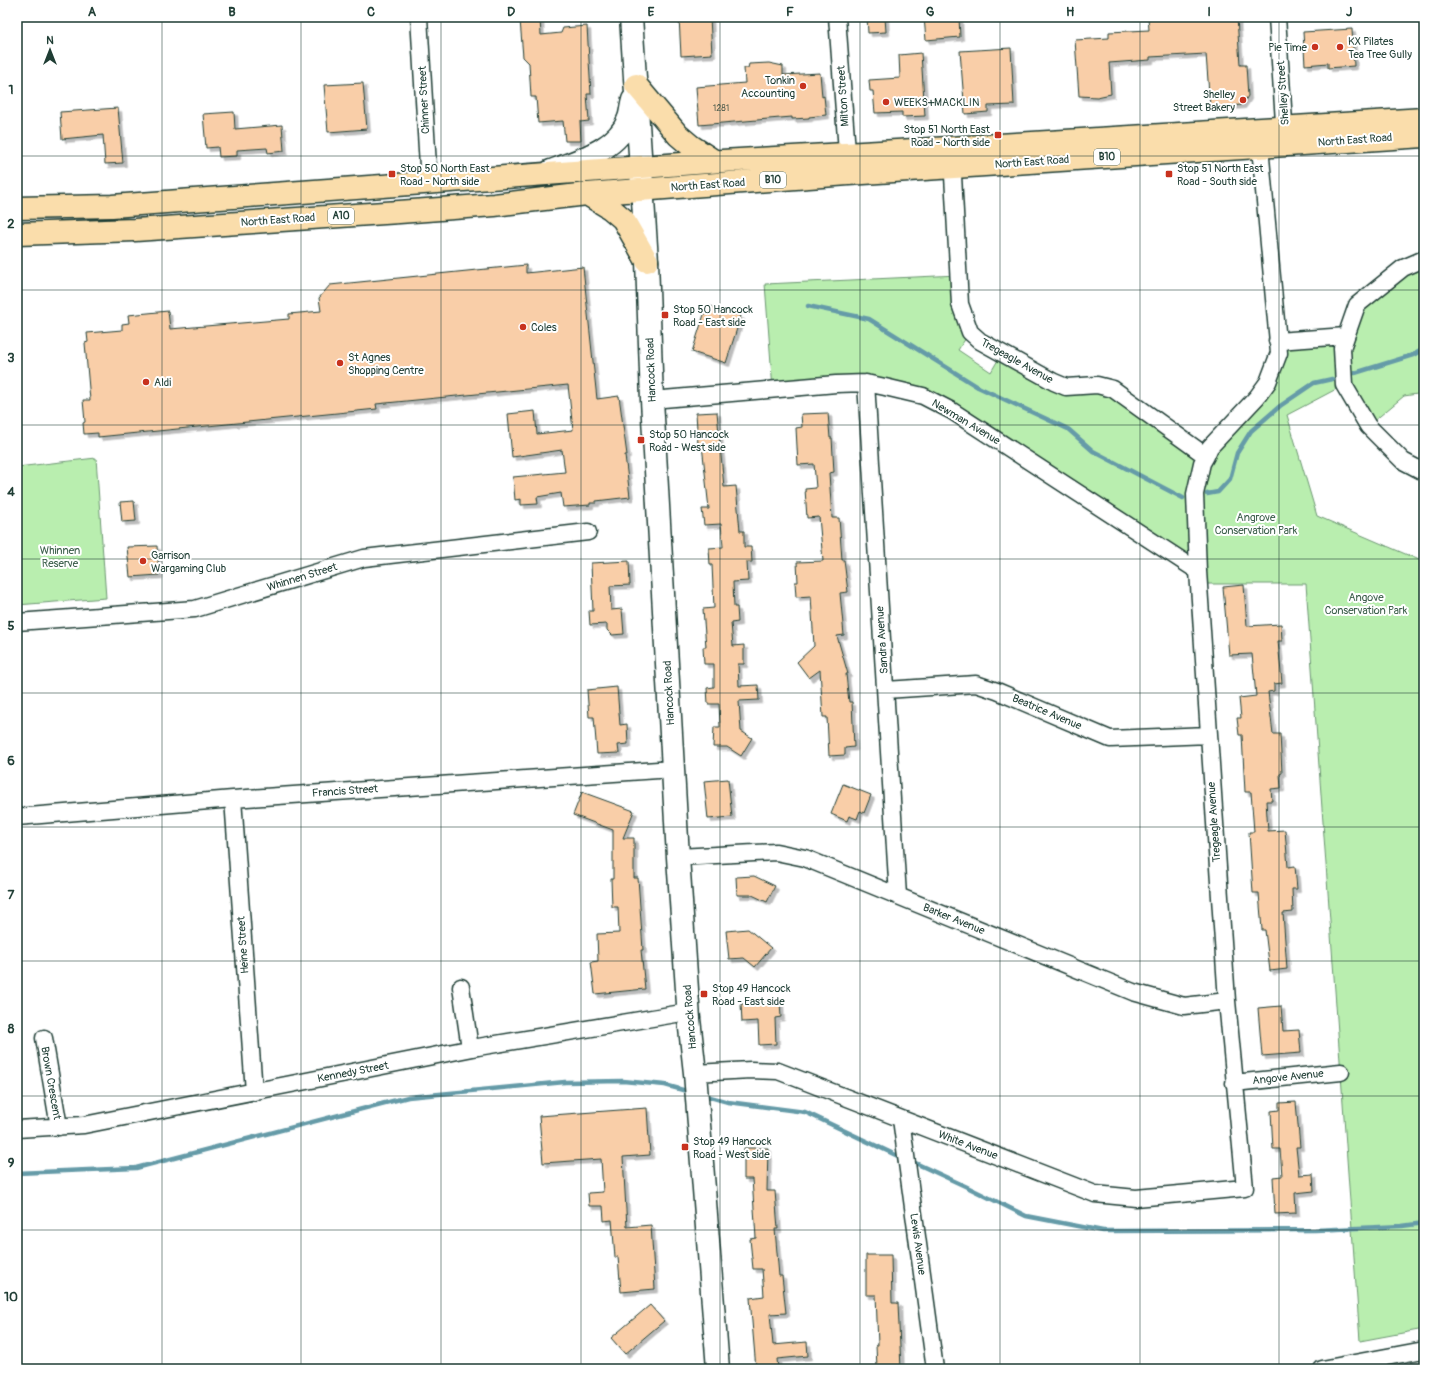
<svg xmlns="http://www.w3.org/2000/svg" width="1441" height="1386" viewBox="0 0 1441 1386" font-family="Pangolin,sans-serif">
  <style>
    .green { fill: #b9eeaf; stroke: #6c9672 }
    .lines { fill: none; stroke-linecap: round; stroke-linejoin: round }
    .stream { stroke: #659ba8; stroke-width: 4.5 }
    .building { fill: #f9cea8; stroke: #1f3d34; filter: url(#shadow) }
    .minor-casing { stroke: #1f3d34; stroke-width: 19 }
    .secondary-casing { stroke: #1f3d34; stroke-width: 25 }
    .primary-casing { stroke: #1f3d34; stroke-width: 25 }
    .minor { stroke: #fff; stroke-width: 16 }
    .secondary { stroke: #fff; stroke-width: 22 }
    .primary { stroke: #faddab; stroke-width: 22 }
    .grid { fill: none; stroke: #1f3d34; stroke-width: 1; stroke-opacity: 0.55 }
    .poi-dot { fill: #c8321e; stroke: #fff; stroke-width: 1.5 }
    .labels { text-anchor: middle; dominant-baseline: central; stroke-width: 4; stroke-linejoin: round; paint-order: stroke }
    .number-label { font-size: 9px; fill: #566151 }
    .shield { fill: #fff; stroke: #627771; stroke-width: 1 }
    .shield-label { font-size: 10px; font-weight: bold; fill: #1f3d34 }
    .poi-label { font-size: 11px; fill: #1f3d34; stroke: #fff; text-anchor: start }
    .street-label { font-size: 11px; fill: #1f3d34; stroke: #fff }
    .park-label { font-size: 11px; fill: #3e604d; stroke: #fff }
    .neatline { fill: none; stroke: #1f3d34; stroke-width: 1.5 }
    .grid-label { font-size: 13px; text-anchor: middle; font-weight: bold; fill: #1f3d34 }
  </style>
  <defs>
    <filter id="shadow"><feDropShadow dx="3.5" dy="3.5" stdDeviation="0" flood-color="#0004"/></filter>
  </defs>
  <rect width="100%" height="100%" fill="#fff"/>
  <filter id="ink" filterUnits="userSpaceOnUse"><feTurbulence type="fractalNoise" baseFrequency=".025" numOctaves="2"/><feDisplacementMap in="SourceGraphic" scale="8" xChannelSelector="R" yChannelSelector="G"/><feConvolveMatrix kernelMatrix="1 2 1 2 8 2 1 2 1" color-interpolation-filters="sRGB"/></filter>
  <g filter="url(#ink)">
    <!-- green -->
    <path class="green" d="M1424,259v134l-20,3 -36,30 -24,-41 -57,30 30,101 107,46v767l-64,12 -54,-757h-108v-13l-246,-160 -67,-24 -112,3 -8,-106 193,-9 12,57 -12,18 33,22 11,-19 52,29 43,3 109,71 51,-59 20,-56 69,-5 11,-31z
      M96,458l10,140 -89,7v-138z"/>
    <g class="lines">
      <!-- stream -->
      <path class="stream" d="M808,306l61,13 109,68 90,42 25,22 90,47
        M1355,373l58,-18 11,-6
        M1207,494l11,-2 12,-13 7,-26 14,-22 29,-25 34,-23 18,-4
        M703,1095l25,7 77,10 97,46
        M911,1161l54,25 61,30 77,15 212,-1 87,-4 22,-3
        M17,1173l119,-5 272,-71 157,-15 58,-1 42,4 25,7"/>
    </g>
    <!-- building -->
    <path class="building" d="M679,17h31l2,37 -31,2z
      M867,17h18l1,15 -18,1z
      M924,17h35l1,20 -34,3z
      M1148,17h89l3,48h6l2,31 -6,9 -32,2 -4,-53 -56,3v3l-41,3 2,31 -14,3 -18,-1 -4,-56 34,-2v-6l40,-2z
      M540,19l1,16 20,-2 2,-5 24,-2 4,68h-4l2,27 -9,1 1,19h-16l-2,-20 -25,2 -2,-26h-5l-2,-34 -6,-6 -3,-37z
      M1352,29l2,37 -26,2v-5l-23,2 -2,-33z
      M1011,48l3,57 -26,1v6l-23,2 -5,-63z
      M921,53l4,63 -23,1v-5l-27,1 -2,-22h-3l-1,-11 31,-2 -1,-23z
      M769,63l14,3v9l37,-2 2,24 2,-1 2,19 -17,2v1l-17,1v-2l-93,8 -3,-38 49,-4 -1,-15h4l1,-4z
      M363,83l4,46 -39,3 -4,-47z
      M118,108l5,55 -18,1 -2,-29 -41,4 -2,-27z
      M234,112l1,17 47,-4 2,26 -16,2 -1,-5 -30,2v6l-18,1 -1,-10 -12,1 -3,-34z
      M526,265v8l57,-6 14,132 22,-3 8,59h-2l5,42 -34,4v2h-6v2l-27,2 -2,-14 -24,4 1,7 -17,1v-6l-6,1 -2,-23 52,-5 -3,-22 -50,7 -4,-43 27,-3 2,23 36,-4 -5,-45 -192,19 1,5 -279,28v-4l-14,1 -1,-11 2,-1 -2,-22h7l-5,-57 3,-1 -1,-9 35,-3v-6l7,-1 -1,-8 40,-4 2,18 119,-10v-5l32,-3 -2,-13 11,-13z
      M707,305l34,11 -15,47 -34,-11z
      M717,412l7,75 12,-1 4,45h4v16h7l1,15h-5l1,19 -15,1 1,25h3l1,15 -7,1 2,23 11,-1v19h-6l1,22 19,-1 1,15 -20,1 2,30 11,7 -11,18 -14,-9h-14l1,-20h6l-1,-23h-11l-1,-16 7,-1v-23h-10l-1,-17h3l-3,-38 11,-1 -2,-43h-2l-1,-17 14,-1 -2,-23 -17,1 -2,-16h7l-7,-64h-4l-2,-32z
      M828,413l2,25h2l2,34 -5,1 3,45h7l3,42h2l4,32 -8,1 4,42 -7,1 11,38h-2l3,28h3l2,45 -9,1v7l-16,1 -2,-39h-4l-3,-47 -11,8 -12,-16 17,-16 -3,-50 -15,1 -1,-15h3l-1,-20 26,-1 -4,-44 -12,1 -2,-29 11,-1 -2,-24 -16,1 -2,-37 6,-1 -1,-13z
      M134,501l2,20 -14,1 -2,-20z
      M157,546l2,29 -29,2 -3,-30z
      M629,561l1,24 -20,1 1,24 11,-1 2,25 -12,1 -5,-5v-6l-17,1 -1,-14h4l-2,-48z
      M1244,585l3,41 34,-2 1,17h-4l4,42 -8,1v7l-6,1 5,42h7l2,39 -2,1 1,14 -10,1 1,12h-6l2,30 17,-1 3,37 7,-1 2,23h-5l1,23 -10,1 4,56 -17,2 -5,-41h-3l-3,-37h-6l-4,-61h5l-3,-40h-6l-3,-57h-3l-2,-17h4l-2,-20 17,-2 -4,-42 -23,1 -6,-68z
      M617,687l3,38 7,-1 1,20 -10,1 1,8 -22,1 -3,-37h-5l-2,-27z
      M728,779l4,38 -24,2 -4,-38z
      M843,784l28,11 -7,18 -4,-2 -3,8 -8,-3 -2,5 -16,-7z
      M582,792l52,19 -11,27h11v40h4l5,72h-2l4,39 -50,5 -4,-32 7,-1 -1,-27 22,-1 -1,-26h-6l-1,-28h2v-49l-40,-15z
      M754,876l21,10 -8,16 -15,-7h-15l-1,-18z
      M748,929l23,19 -16,19 -11,-9 -15,1 -3,-28z
      M780,1002l1,15 -6,1 1,26 -17,1 -1,-24 -16,1 -1,-18z
      M1281,1006l2,25 16,-1 2,23 -39,3 -4,-48z
      M1296,1102l4,45h-4l3,28 14,-1 1,17 -19,2 1,20 -21,1 -2,-37 9,-1 -2,-27h-7l-2,-38 8,-1v-7z
      M647,1108l3,47 -27,2 4,70 24,-2 4,64 -34,3 -3,-35h-3l-3,-37 -8,1 -1,-15h-14l-1,-13 15,-1 -2,-33 -58,4 -4,-47z
      M744,1148h24l-1,43h8l3,38h-3l4,47h3l4,37 -16,1 3,31 34,-3 1,14 -31,3 1,10h-22l-6,-71 14,-2 -2,-27h-9l-3,-30 6,-1 -4,-59h-8z
      M866,1255h25l1,48h6l3,66h-24l-1,-24h2l-2,-50h-10z
      M650,1305l14,16 -39,33 -14,-16z"/>
    <g class="lines">
      <!-- minor casing -->
      <g class="minor-casing">
        <path id="minor" d="M419,17l10,166
          M837,17l11,148
          M1277,17l8,120
          M952,157l8,147 10,28 10,9 74,41 12,5 31,-2 16,4 93,67 4,-9 47,-50 11,-15 11,-29 -20,-217
          M1424,259l-21,9 -46,37 -15,43 2,37 24,41 35,35 21,11
          M1277,341l69,-5
          M866,383l32,513
          M652,400l184,-16 30,-1 19,4 38,9 29,15 246,160
          M17,622l178,-13 169,-51 224,-26
          M886,690l90,-6 21,7 113,48 99,-4
          M233,799l21,293
          M17,817l216,-18 440,-30
          M678,857l98,-5 29,6 328,134 51,14 43,-5
          M461,987l9,61
          M44,1038l15,89
          M695,1073l56,-3 27,1 317,123 41,4 109,-10 -18,-187 -29,-430 -3,-77 7,-31 4,-7
          M1234,1083l107,-11
          M901,1119l34,250
          M17,1129l67,-4 394,-78 210,-35
          M1322,1369l102,-19"/>
      </g>
      <!-- secondary casing -->
      <g class="secondary-casing">
        <path id="secondary" d="M631,17l16,244 5,139 26,457 11,162 6,54 23,296
          M551,171c27,-10 68,-22 78,-53 2,-5 2,-12 4,-18"/>
      </g>
      <!-- primary casing -->
      <g class="primary-casing">
        <path id="primary" d="M636,85l42,50 13,11 23,15
          M587,194l23,14 13,11 24,42
          M17,208l95,-2 610,-45 227,-13 475,-29
          M17,234l118,-4 264,-18 95,-7 93,-11 261,-20 576,-38"/>
      </g>
      <!-- minor -->
      <use href="#minor" class="minor"/>
      <!-- secondary -->
      <use href="#secondary" class="secondary"/>
      <!-- primary -->
      <use href="#primary" class="primary"/>
    </g>
  </g>
  <!-- grid -->
  <path class="grid" d="M162,17v1352M301,17v1352M441,17v1352M581,17v1352M720,17v1352M860,17v1352M1000,17v1352M1140,17v1352M1279,17v1352M17,156h1407M17,290h1407M17,425h1407M17,559h1407M17,693h1407M17,827h1407M17,961h1407M17,1096h1407M17,1230h1407"/>
  <!-- markers -->
  <g class="poi-dot">
    <circle cx="1315" cy="47" r="4"/>
    <circle cx="1340" cy="47" r="4"/>
    <circle cx="803" cy="86" r="4"/>
    <circle cx="1243" cy="100" r="4"/>
    <circle cx="886" cy="102" r="4"/>
    <rect x="994" y="131" width="8" height="8" rx="2"/>
    <rect x="388" y="170" width="8" height="8" rx="2"/>
    <rect x="1165" y="170" width="8" height="8" rx="2"/>
    <rect x="661" y="311" width="8" height="8" rx="2"/>
    <circle cx="523" cy="327" r="4"/>
    <circle cx="340" cy="363" r="4"/>
    <circle cx="146" cy="382" r="4"/>
    <rect x="637" y="436" width="8" height="8" rx="2"/>
    <circle cx="143" cy="561" r="4"/>
    <rect x="700" y="990" width="8" height="8" rx="2"/>
    <rect x="681" y="1143" width="8" height="8" rx="2"/>
  </g>
  <g class="labels">
    <!-- number labels -->
    <g class="number-label">
      <text x="721" y="108">1281</text>
    </g>
    <!-- shield labels -->
    <g class="shield">
      <rect x="1094" y="149" width="26" height="16" rx="3"/>
      <rect x="760" y="172" width="26" height="16" rx="3"/>
      <rect x="328" y="208" width="26" height="16" rx="3"/>
    </g>
    <g class="shield-label">
      <text x="1107" y="157">B10</text>
      <text x="773" y="180">B10</text>
      <text x="341" y="216">A10</text>
    </g>
    <!-- poi labels -->
    <g class="poi-label">
      <text x="1348" y="41">KX Pilates<tspan x="1348" dy="13">Tea Tree Gully</tspan></text>
      <text x="1307" y="47" text-anchor="end">Pie Time</text>
      <text x="795" y="80" text-anchor="end">Tonkin<tspan x="795" dy="13">Accounting</tspan></text>
      <text x="1235" y="94" text-anchor="end">Shelley<tspan x="1235" dy="13">Street Bakery</tspan></text>
      <text x="894" y="102">WEEKS+MACKLIN</text>
      <text x="990" y="129" text-anchor="end">Stop 51 North East<tspan x="990" dy="13">Road - North side</tspan></text>
      <text x="400" y="168">Stop 50 North East<tspan x="400" dy="13">Road - North side</tspan></text>
      <text x="1177" y="168">Stop 51 North East<tspan x="1177" dy="13">Road - South side</tspan></text>
      <text x="673" y="309">Stop 50 Hancock<tspan x="673" dy="13">Road - East side</tspan></text>
      <text x="531" y="327">Coles</text>
      <text x="348" y="357">St Agnes<tspan x="348" dy="13">Shopping Centre</tspan></text>
      <text x="154" y="382">Aldi</text>
      <text x="649" y="434">Stop 50 Hancock<tspan x="649" dy="13">Road - West side</tspan></text>
      <text x="151" y="555">Garrison<tspan x="151" dy="13">Wargaming Club</tspan></text>
      <text x="712" y="988">Stop 49 Hancock<tspan x="712" dy="13">Road - East side</tspan></text>
      <text x="693" y="1141">Stop 49 Hancock<tspan x="693" dy="13">Road - West side</tspan></text>
    </g>
    <!-- street labels -->
    <g class="street-label">
      <text transform="translate(1283 93) rotate(-94)">Shelley Street</text>
      <text transform="translate(843 96) rotate(-94)">Milton Street</text>
      <text transform="translate(424 100) rotate(-93)">Chinner Street</text>
      <text transform="translate(1355 140) rotate(-4)">North East Road</text>
      <text transform="translate(1032 162) rotate(-4)">North East Road</text>
      <text transform="translate(708 185) rotate(-4)">North East Road</text>
      <text transform="translate(278 220) rotate(-4)">North East Road</text>
      <text transform="translate(1017 361) rotate(29)">Tregeagle Avenue</text>
      <text transform="translate(651 370) rotate(-92)">Hancock Road</text>
      <text transform="translate(966 422) rotate(31)">Newman Avenue</text>
      <text transform="translate(302 577) rotate(-17)">Whinnen Street</text>
      <text transform="translate(882 640) rotate(-94)">Sandra Avenue</text>
      <text transform="translate(669 693) rotate(-93)">Hancock Road</text>
      <text transform="translate(1047 712) rotate(23)">Beatrice Avenue</text>
      <text transform="translate(345 791) rotate(-4)">Francis Street</text>
      <text transform="translate(1214 822) rotate(-94)">Tregeagle Avenue</text>
      <text transform="translate(954 919) rotate(22)">Barker Avenue</text>
      <text transform="translate(243 945) rotate(-94)">Heine Street</text>
      <text transform="translate(690 1017) rotate(-95)">Hancock Road</text>
      <text transform="translate(353 1072) rotate(-11)">Kennedy Street</text>
      <text transform="translate(1288 1077) rotate(-6)">Angove Avenue</text>
      <text transform="translate(51 1083) rotate(80)">Brown Crescent</text>
      <text transform="translate(968 1145) rotate(21)">White Avenue</text>
      <text transform="translate(918 1244) rotate(82)">Lewis Avenue</text>
    </g>
    <!-- park labels -->
    <g class="park-label">
      <text x="1256" y="517">Angrove<tspan x="1256" dy="13">Conservation Park</tspan></text>
      <text x="60" y="550">Whinnen<tspan x="60" dy="13">Reserve</tspan></text>
      <text x="1366" y="597">Angove<tspan x="1366" dy="13">Conservation Park</tspan></text>
    </g>
  </g>
  <!-- margin -->
  <rect width="1441" height="1386" fill="none" stroke="#fff" stroke-width="44"/>
  <!-- north arrow -->
  <g transform="translate(50 50)" stroke="#ffffff" stroke-width="3" paint-order="stroke">
  <path d="M0-3L7 15L0 10L-7 15Z" fill="#1f3d34"/>
  <text y="-6" font-size="11" font-weight="bold" text-anchor="middle" fill="#1f3d34">N</text>
  </g>
  <rect x="22" y="22" width="1397" height="1342" class="neatline"/>
  <g class="grid-label">
    <text x="92" y="16">A</text>
    <text x="232" y="16">B</text>
    <text x="371" y="16">C</text>
    <text x="511" y="16">D</text>
    <text x="651" y="16">E</text>
    <text x="790" y="16">F</text>
    <text x="930" y="16">G</text>
    <text x="1070" y="16">H</text>
    <text x="1209" y="16">I</text>
    <text x="1349" y="16">J</text>
    <text x="11" y="94">1</text>
    <text x="11" y="228">2</text>
    <text x="11" y="362">3</text>
    <text x="11" y="496">4</text>
    <text x="11" y="630">5</text>
    <text x="11" y="765">6</text>
    <text x="11" y="899">7</text>
    <text x="11" y="1033">8</text>
    <text x="11" y="1167">9</text>
    <text x="11" y="1301">10</text>
  </g>
</svg>
